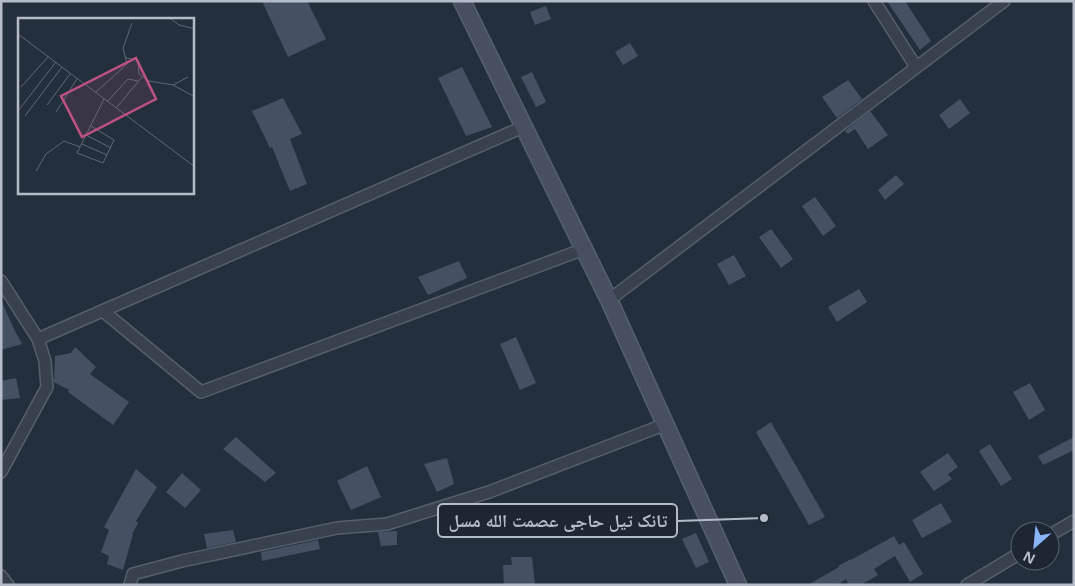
<svg xmlns="http://www.w3.org/2000/svg" width="1075" height="586" viewBox="0 0 1075 586" font-family="'Open Sans','Noto Naskh Arabic',sans-serif">
  <style>
    .building { fill: #455162 }
    .lines { fill: none; stroke-linecap: round; stroke-linejoin: round }
    .minor-casing { stroke: #565f6c; stroke-width: 14 }
    .secondary-casing { stroke: #565f6c; stroke-width: 19 }
    .minor { stroke: #38414e; stroke-width: 11 }
    .secondary { stroke: #465061; stroke-width: 16 }
    .inset-road { fill: none; stroke: #5e6776; stroke-width: 1 }
    .view { fill: #bd5182; fill-opacity: 0.15; stroke: #bd5182; stroke-width: 2.5 }
    .inset-edge { fill: none; stroke: #b4bcc9; stroke-width: 2.5 }
    .leader { fill: none; stroke: #b4bcc9; stroke-width: 2 }
    .callout-dot { fill: #b4bcc9; stroke: #1d2633; stroke-width: 2 }
    .callout { fill: #1d2633; stroke: #b4bcc9; stroke-width: 2 }
    .callout-label { font-size: 18px; text-anchor: middle; font-weight: bold; fill: #b4bcc9 }
  </style>
  <rect width="100%" height="100%" fill="#242f3e"/>
  <!-- building -->
  <path class="building" d="M262,1h45l19,38 -38,18z
    M887,1h18l26,40 -11,9z
    M546,6l5,13 -16,6 -5,-13z
    M630,43l8,13 -15,9 -8,-13z
    M462,67l30,60 -26,9 -28,-58z
    M532,72l14,30 -10,5 -15,-30z
    M848,80l14,19 -25,19 -15,-21z
    M283,98l19,36 -12,5 17,45 -17,7 -18,-44 -2,1 -18,-37z
    M960,99l10,14 -21,16 -10,-14z
    M870,111l18,24 -20,14 -13,-20 -7,5 -3,-3z
    M896,175l8,9 -19,16 -7,-10z
    M815,197l21,29 -13,10 -21,-30z
    M771,229l22,30 -12,9 -22,-31z
    M734,255l12,21 -17,9 -12,-21z
    M459,261l8,17 -39,17 -10,-18z
    M859,289l8,13 -30,20 -9,-15z
    M1,300l13,29 8,15 -21,6z
    M516,337l20,46 -16,7 -20,-46z
    M75,347l21,20 -6,7 39,28 -16,23 -45,-33 1,-2 -15,-8 1,-26 16,-3z
    M16,378l4,20 -19,2v-19z
    M1030,383l15,27 -16,10 -16,-28z
    M771,422l54,95 -16,8 -53,-93z
    M236,437l40,36 -11,9 -42,-33z
    M1074,437v13l-31,15 -5,-9z
    M990,444l22,35 -11,7 -22,-35z
    M948,453l10,14 -10,7 4,5 -18,12 -14,-19z
    M447,458l7,26 -17,8 -13,-28z
    M367,466l14,31 -30,13 -14,-29z
    M136,469l21,18 -21,34 2,2 -6,11h1l-10,36 -16,-6 2,-8 -8,-4 8,-22 -5,-3z
    M182,473l19,17 -16,18 -19,-16z
    M941,503l11,19 -30,16 -10,-18z
    M233,530l3,12 -29,6 -3,-14z
    M397,531v14l-16,1 -3,-14z
    M696,533l13,29 -13,6 -14,-29z
    M894,536l5,9 5,-3 19,32 -13,8 -15,-26 -21,13 4,6 -17,10h-12l-3,-6 -9,6h-29l31,-18 -1,-1 13,-7v1z
    M318,540l2,9 -58,12 -1,-9z
    M511,557h21l3,28h-31l-1,-20h9z"/>
  <g class="lines">
    <!-- minor casing -->
    <g class="minor-casing">
      <path id="minor" d="M874,1l42,66
        M1,281l37,58 7,22 2,26 -46,85
        M609,300l395,-299
        M103,311l98,81 383,-143
        M38,339l485,-212
        M1050,535l24,-14
        M1,576l7,9
        M130,585l3,-11 49,-13 155,-33 50,-4 102,-32 177,-68
        M967,585l53,-32"/>
    </g>
    <!-- secondary casing -->
    <g class="secondary-casing">
      <path id="secondary" d="M462,1l147,299 129,285"/>
    </g>
    <!-- minor -->
    <use href="#minor" class="minor"/>
    <!-- secondary -->
    <use href="#secondary" class="secondary"/>
  </g>
  <!-- overview -->
  <g transform="translate(18 18)">
    <rect width="176" height="176" fill="#242f3e"/>
    <path class="inset-road" d="M152,0l9,7 16,4M0,16l177,133M108,40l12,2 1,14 10,7 24,4 22,12M155,67l15,-8M3,69l27,-30M78,74l31,-28 -4,-16 9,-25M89,84l21,-23 10,2M29,87l23,-31M99,89l25,-30M0,93l38,-49M38,94l21,-33M7,98l37,-49M73,108l23,14 -11,23 -26,-10 27,-54M68,117l25,13M64,126l25,11M18,153l10,-17 18,-13 16,6"/>
    <path class="view" d="M118,40l20,41 -74,38 -21,-41z"/>
    <rect width="176" height="176" class="inset-edge"/>
  </g>
  <!-- callouts -->
  <path class="leader" d="M764 518L677 521"/>
  <circle class="callout-dot" cx="764" cy="518" r="5"/>
  <rect class="callout" x="438" y="504" width="239" height="33" rx="5"/>
  <g class="callout-label">
    <text x="558" y="527">تانک تیل حاجی عصمت الله مسل</text>
  </g>
  <!-- border -->
  <rect width="1075" height="586" fill="none" stroke="#b4bcc9" stroke-width="5"/>
  <!-- north arrow -->
  <g transform="translate(1035 546) rotate(207)"><circle r="24" fill="#1d2633" stroke="#59626f"/>
  <path d="M0-4L9 19L0 12L-9 19Z" fill="#8ab4f8"/>
  <text y="-8" font-size="14" font-weight="bold" text-anchor="middle" fill="#b4bcc9">N</text>
  </g>
</svg>
